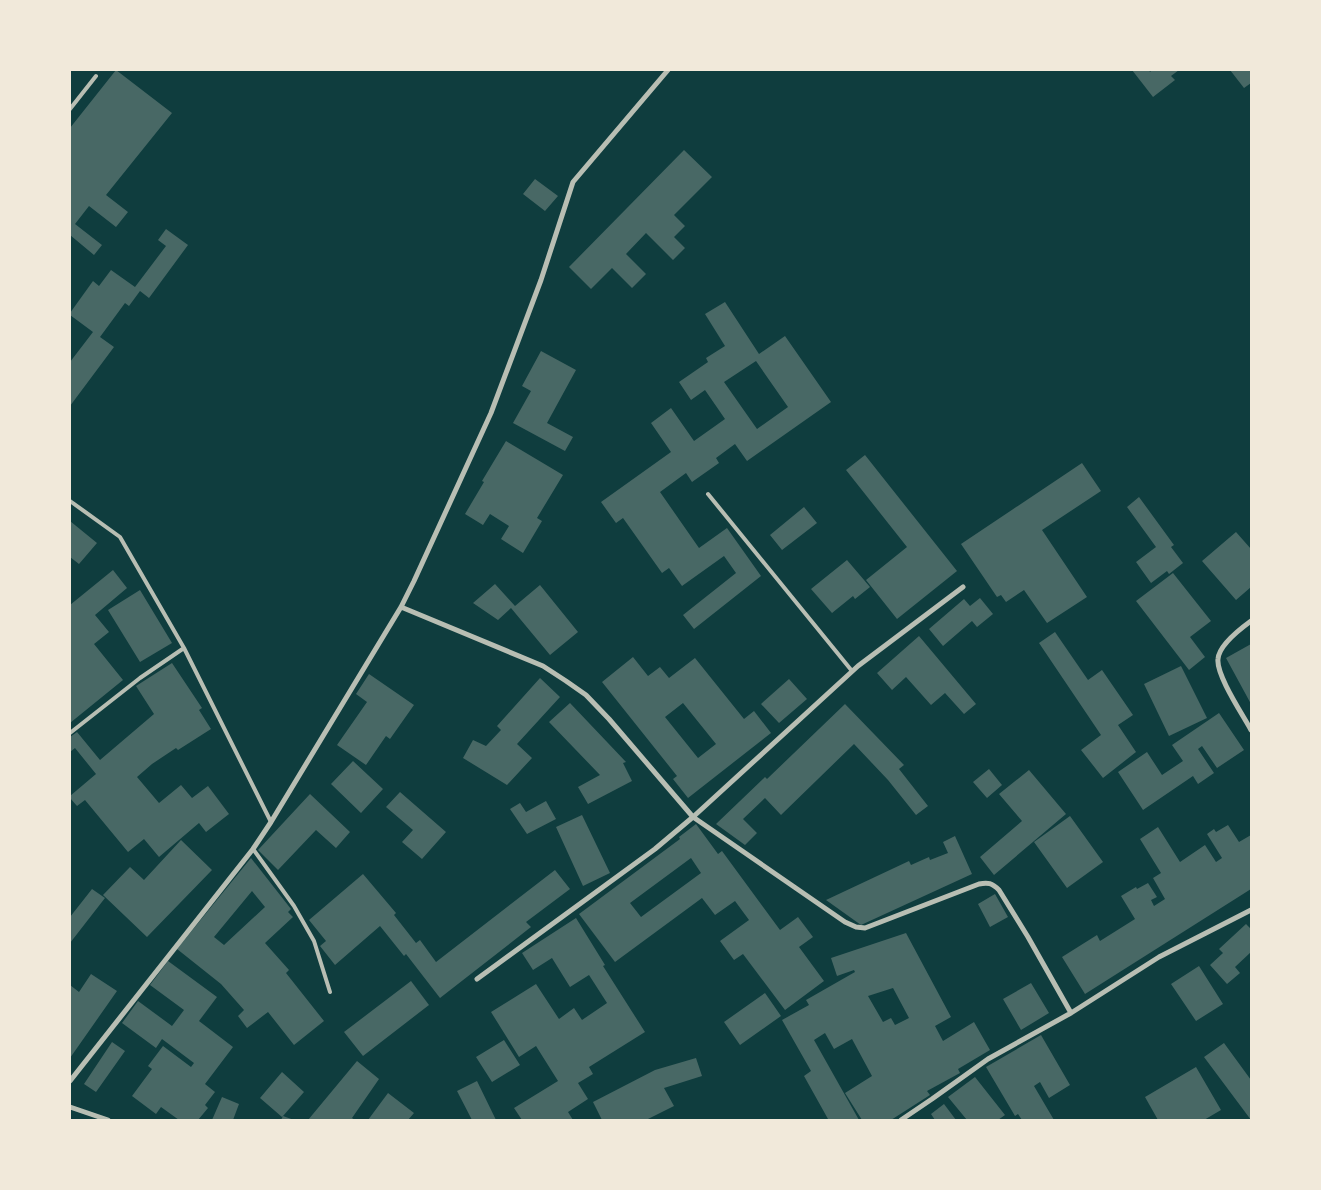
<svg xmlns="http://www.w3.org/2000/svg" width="1321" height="1190" viewBox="0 0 1321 1190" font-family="'PT Sans Narrow',sans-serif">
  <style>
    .building { fill: #486865; fill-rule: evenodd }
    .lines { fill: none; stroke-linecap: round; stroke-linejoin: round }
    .service { stroke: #b8beb3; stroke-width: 4 }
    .minor { stroke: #b8beb3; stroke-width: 5 }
  </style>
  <rect width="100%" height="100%" fill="#0f3d3e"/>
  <!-- building -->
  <path class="building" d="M116,70l56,43 -66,82 22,17 -12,15 -27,-21 -14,18 27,21 -8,10 -24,-20v-107z
    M1132,70h17l1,2 2,-2h27l-8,6 4,4 -22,17z
    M1230,70h21v13l-7,5z
    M684,150l28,27 -38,38 11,11 -11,11 11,11 -12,12 -27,-27 -20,21 20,20 -14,14 -20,-20 -21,21 -22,-22z
    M535,179l23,17 -13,15 -22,-17z
    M166,229l22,16 -39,53 -9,-7 -11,15 -4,-3 -25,34 14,10 -44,59v-44l23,-30 -23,-17v-2l23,-32 6,5 12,-16 24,17 31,-41 -8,-6z
    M725,302l34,52 26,-18 46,66 -84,59 -12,-17 -19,14 3,5 -27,19 -6,-9 -26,19 39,56 28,-20 34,48 -67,53 -11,-14 53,-42 -12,-17 -42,30 -13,-18 -7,5 -39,-55 -7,5 -15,-21 70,-50 -20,-29 20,-15 23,33 31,-22 -20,-29 -14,10 -12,-18 29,-20 -2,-4 19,-12 -20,-32zM756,361l32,46 -31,22 -33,-47z
    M541,351l35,19 -29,53 26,14 -8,14 -52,-28 18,-32 -9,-5z
    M506,441l57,34 -26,43 5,3 -19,32 -22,-14 8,-13 -19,-12 -7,11 -18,-11 19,-32 -2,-1z
    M865,455l92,116 -60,48 -31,-39 41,-33 -61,-77z
    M1082,463l19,28 -59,39 45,67 -40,26 -23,-33 -18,12 -5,-7 -4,2 -36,-53z
    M1139,497l35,48 -3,2 12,16 -14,11 -2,-3 -16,12 -15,-21 20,-15 -29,-40z
    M804,507l13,16 -35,27 -12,-15z
    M70,521l27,22 -18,21 -9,-7z
    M1236,532l15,17v38l-15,13 -34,-39z
    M847,560l23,27 -15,12 -2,-3 -21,17 -21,-24z
    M113,570l14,18 -32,27 14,17 -15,12 29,36 -53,43v-118z
    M1173,573l38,48 -21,16 15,20 -16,13 -53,-69z
    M495,584l20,22 25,-21 38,47 -28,23 -39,-47 -13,12 -25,-17z
    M140,590l32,53 -32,19 -32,-52z
    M980,598l13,16 -16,13 -5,-6 -29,25 -14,-17 35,-30 6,7z
    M1055,632l33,48 14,-10 31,45 -15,10 18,27 -33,26 -22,-28 20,-15 -62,-92z
    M919,636l57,68 -12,10 -19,-21 -14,12 -25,-28 -14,13 -15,-17z
    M1251,644v60l-25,-46z
    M633,657l15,19 12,-9 9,11 26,-20 49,61 10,-8 17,22 -83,65 -15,-19 4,-3 -75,-94zM683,703l33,41 -18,14 -33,-41z
    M172,663l30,45 -3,2 12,19 -33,21 -2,-2 -24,16 -15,13 22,26 22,-18 11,13 16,-12 21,28 -23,18 -7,-9 -40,34 -15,-18 -16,13 -43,-52 -8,6 -7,-8v-2l26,-22 -21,-26 -5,4v-15l7,-5 23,28 54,-46 -18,-28z
    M1181,666l26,52 -38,18 -25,-52z
    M369,674l45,31 -24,34 -4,-3 -20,29 -29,-20 30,-43 -11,-8z
    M540,678l20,19 -43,47 15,14 -25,27 -44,-27 10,-18 13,6 15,-16 -4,-4z
    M789,679l18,20 -28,24 -18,-19z
    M570,703l56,59 -3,1 9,18 -44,23 -10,-17 22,-12 -51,-53z
    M845,704l59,61 -5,4 29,37 -12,9 -28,-35 -34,-36 -73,71 -16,-17 -22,21 14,14 -12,12 -29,-21 49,-47 2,2z
    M1219,713l25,37 -27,18 -15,-22 -4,3 16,24 -16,11 -5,-8 -50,34 -25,-38 29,-20 15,23 21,-14 -11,-16z
    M353,761l30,28 -22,24 -30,-29z
    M989,769l13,16 -15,13 -14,-16z
    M1029,770l37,44 -72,61 -14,-18 42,-36 -23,-27z
    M400,792l46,40 -24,27 -20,-17 11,-12 -27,-23z
    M310,794l40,38 -14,16 -20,-18 -38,40 -20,-20z
    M546,801l10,18 -29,15 -17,-25 10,-6 6,9z
    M582,815l28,58 -27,13 -27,-59z
    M1070,816l33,46 -36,26 -33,-46z
    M696,824l22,30 4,-3 58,79 18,-13 15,20 -14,10 25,34 -39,29 -42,-56 -9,6 -14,-19 29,-21 -14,-19 -20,14 -13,-17 -87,64 -36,-48 101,-75 -1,-2zM691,858l10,15 -60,44 -11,-14z
    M1228,825l11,17 12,-7v54l-166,105 -23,-37 35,-22 3,6 35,-22 -14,-23 15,-9 1,2 11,-6 9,14 -6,3 3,6 11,-7 -12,-21 8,-5 -21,-34 18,-12 22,35 25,-17 11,17 6,-4 -15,-24 7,-5 2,3z
    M955,836l17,38 -111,51 -35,-25 83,-39 2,4 18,-8 1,3 18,-7 -5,-11z
    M181,840l31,30 -65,67 -44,-42 27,-28 14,13z
    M251,858l40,51 -3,3 5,5 -28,26 24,27 -3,3 38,48 -30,24 -26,-33 -21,16 -9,-12 6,-6 -23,-26 -44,-35zM252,891l13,16 -41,38 -10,-8z
    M555,870l15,19 -44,33 5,5 -91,71 -34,-44 -2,2 -24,-30 -45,39 -15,-19 6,-5 -17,-21 54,-46 33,39 -2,2 22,28 4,-3 16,22z
    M92,889l13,9 -35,45v-26z
    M995,894l13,23 -18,10 -12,-23z
    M576,918l29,47 -2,1 42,66 -56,35 4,7 -15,9 10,16 -20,13 5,8h-51l-8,-12 44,-27 -22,-35 -17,11 -28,-45 45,-28 23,35 15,-11 8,12 25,-17 -18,-28 -19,12 -18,-29 -19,12 -11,-17z
    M1246,924l5,5v23l-16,15 5,6 -13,11 -17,-19 13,-12 -4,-4z
    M906,933l45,84 -16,9 8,15 31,-19 16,28 -32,19 2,4 -33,18 3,4 -39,25h-29l-17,-27 27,-17 -20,-37 -18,10 -9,-16 -11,7 45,80h-34l3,-1 -24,-43 7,-5 -29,-51 27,-15 -3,-5 49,-28 -1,-2 -17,6 -6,-18zM893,988l16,30 -14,7 -4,-7 -8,4 -15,-26z
    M168,961l49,36 -18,24 34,26 -28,37 10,8 -10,13 3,3 -10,12h-19l-18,-13 -5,7 -24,-18 20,-27 -4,-3 15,-20 28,21 3,-4 -32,-24 -6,9 -34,-25 16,-22 34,25 12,-16 -34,-25z
    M1199,966l24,38 -27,17 -25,-37z
    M91,974l26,17 -47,67v-73l9,7z
    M411,981l18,24 -66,51 -19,-24z
    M1031,983l18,30 -28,17 -18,-31z
    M765,993l16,23 -41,29 -16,-23z
    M1041,1035l29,50 -21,13 -9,-16 -6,4 20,34h-32l-4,-6 -3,2 -29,-49z
    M504,1040l16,25 -28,17 -16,-25z
    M112,1042l13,9 -29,41 -12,-8z
    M1224,1043l27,37v40l-47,-63z
    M696,1058l6,18 -38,12 10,18 -28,14h-44l-9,-18 62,-32z
    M357,1061l22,18 -27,39 3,2h-47z
    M1196,1067l25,43 -17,10h-46l-13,-23z
    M282,1072l22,20 -21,24 11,4h-13l2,-4 -1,1 -22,-19z
    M975,1077l30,38 -7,5h-31l-19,-23z
    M477,1081l19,39h-24l-15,-29z
    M388,1093l26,20 -6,7h-40z
    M222,1097l17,7 -6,16h-21z
    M944,1104l12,16h-21l-4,-6z"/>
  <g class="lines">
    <!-- service -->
    <path class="service" d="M70,109l26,-33
      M708,494l144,177
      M70,501l50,36 64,111 87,174
      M70,733l70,-55 44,-30
      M253,849l41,57 20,35 16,51"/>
    <!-- minor -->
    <path class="minor" d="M401,607l142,59 23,15 20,14 23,24 84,98 152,105 11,5 9,1 114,-44c9,-2 13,-1 20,6l29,47 43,76
      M1251,621c-11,8 -32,24 -33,38 -2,16 25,56 33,71
      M477,979l178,-130 38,-32 165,-151 105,-79
      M70,1081l183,-232 18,-27 130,-215 13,-26 77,-168 50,-133 32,-98 95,-112
      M70,1107l38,13
      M901,1120l31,-21 56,-40 83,-46 88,-56 92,-47"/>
  </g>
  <!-- border -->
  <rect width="1321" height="1190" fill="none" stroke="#f1e9da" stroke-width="142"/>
</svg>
